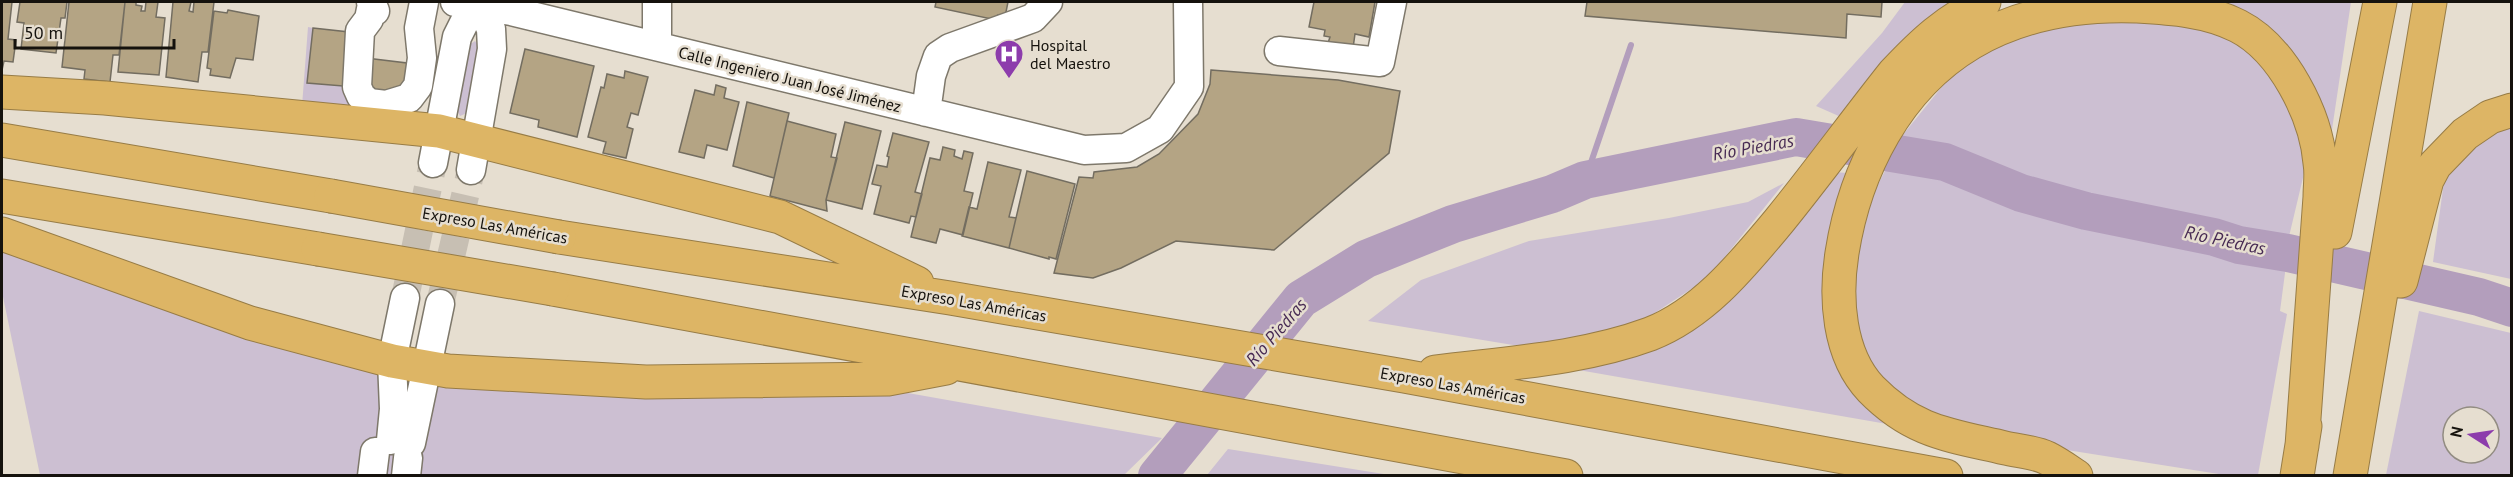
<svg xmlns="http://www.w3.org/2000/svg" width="2513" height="477" viewBox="0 0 2513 477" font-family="'PT Sans',sans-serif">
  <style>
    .green { fill: #ccbfd2; fill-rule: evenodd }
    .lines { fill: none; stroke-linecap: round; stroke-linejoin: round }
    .stream { stroke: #b39ebc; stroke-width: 6 }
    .river { stroke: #b39ebc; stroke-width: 38 }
    .building { fill: #b4a484; stroke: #736d60; stroke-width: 1.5 }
    .minor-tunnel { stroke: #c7bfb3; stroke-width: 28; stroke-dasharray: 28 14; stroke-linecap: butt }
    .minor-casing { stroke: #7e786b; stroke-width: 31 }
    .highway-casing { stroke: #977c46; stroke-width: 35 }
    .minor { stroke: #fff; stroke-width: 28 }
    .highway { stroke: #ddb565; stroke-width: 33 }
    .highway-bridge-casing { stroke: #977c46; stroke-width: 35; stroke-linecap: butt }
    .highway-bridge { stroke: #ddb565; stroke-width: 33 }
    .labels { text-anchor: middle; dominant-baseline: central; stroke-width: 5; stroke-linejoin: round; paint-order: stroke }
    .poi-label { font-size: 16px; fill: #15120d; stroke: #e6ded0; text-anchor: start }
    .street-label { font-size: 16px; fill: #15120d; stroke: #e6ded0 }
    .water-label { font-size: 18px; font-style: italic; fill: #472a53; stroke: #e6ded0 }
  </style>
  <rect width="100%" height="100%" fill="#e6ded0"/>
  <!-- green -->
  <path class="green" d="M1905,2h51l-115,115 -25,-11 66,-73z
    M2213,2h138l-21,141 -5,1z
    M2068,16l136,7 48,24 47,65 7,53 -19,80 -126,-27 -31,-2 -57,-12 -24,-9 -23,-5 -62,-27 -62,-15 -5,-6 48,-59 36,-31z
    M308,27l5,1 -5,55 35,3 10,-40 -2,66 -49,-6z
    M475,41l4,6 -12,66 -7,3 -3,-6 12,-65z
    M2511,120v159l-78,-17 12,-88 29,-31z
    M1902,160l44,9 98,36 65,16 176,35v17l-5,38 7,3 -29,161h-33l-240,-38 -61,-20 -48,-39 -20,-44 -5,-57 18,-75 20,-39z
    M1834,172l13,1 -18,64 58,187 -320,-56 47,-12z
    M1784,183l-76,95 -64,42 -78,25 -41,2 -157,-26 53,-41 108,-39 140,-23 79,-16z
    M2,247l338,109 534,31 288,51 -39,38 -1083,-1 -38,-183z
    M2419,311l92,22v142h-125zM2453,417h36v36h-36z
    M1228,449l162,26h-183z"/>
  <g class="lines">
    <!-- stream -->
    <path class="stream" d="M1585,180l46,-135"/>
    <!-- river -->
    <path class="river" d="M1157,476l144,-177 65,-40 87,-35 99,-30 33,-14 211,-43 149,25 76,31 65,18 128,26 25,8 49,8 191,44 33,11"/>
  </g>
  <!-- building -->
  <path class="building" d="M2,2h10l-4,37 8,1 -3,22 -9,-1 -2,9z
    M20,2h47l-2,16h-4l-5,35 -35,-4 3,-26 -7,-1z
    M69,2h56l-6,53h-6l-3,27 -26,-3 1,-9 -23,-3z
    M125,2h11v3l6,1 -1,5h4l1,-9h12l-2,15 9,1 -6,57 -41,-3z
    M173,2h18l-2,9 4,1 1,-10h20l-6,50h-6l-4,30 -32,-5z
    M936,2h72l-3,15 -7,-2 -2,5 -61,-13z
    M1314,2h61l-6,35 -14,-3 -2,14 -25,-5 2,-6 -6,-1 1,-6 -16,-3z
    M1587,2h295l-1,15 -34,-3 -1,24 -261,-22z
    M228,10l31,6 -6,44 -17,-2 -6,20 -20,-3 1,-6 -4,-1 7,-57 13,2z
    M313,28l36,4 -6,54 -36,-3z
    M525,49l69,17 -17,71 -39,-10 1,-7 -29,-7z
    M366,58l49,6 -7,24 -37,9 1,-12h-8z
    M1211,70l127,10 62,11 -11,62 -115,97 -98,-9 -55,27 -28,10 -39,-5 25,-96 14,1 1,-6 43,-5 22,-13 39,-40 12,-30z
    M625,71l23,6 -10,38 -7,-2 -4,14 6,2 -7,29 -23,-5 3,-11 -18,-5 13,-50 3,1 3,-14 17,4z
    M716,85l10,3 -2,10 15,4 -12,48 -20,-5 -3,13 -25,-6 16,-62 19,5z
    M747,102l42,11 -15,65 -41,-12z
    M787,121l49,13 -5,23 6,1 -11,42 1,11 -57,-15z
    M845,122l36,9 -19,78 -36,-9z
    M893,133l36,9 -14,50 7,2 -6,23 -5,-1 -2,7 -35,-9 7,-28 -9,-2 5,-19 10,2 2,-10 -2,-1z
    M943,147l12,3 -1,6 8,3 2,-8 9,2 -9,38 9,2 -10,42 -23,-6 -4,14 -25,-6 19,-79 10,2z
    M988,162l33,8 -12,47 7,1 -7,30 -47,-12 7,-29 8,2z
    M1027,171l48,13 -19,75 -7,-2v2l-40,-11z"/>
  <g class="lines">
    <!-- minor-tunnel -->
    <path class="minor-tunnel" d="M405,298l28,-135
      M440,304l31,-134"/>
    <!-- minor casing -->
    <g class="minor-casing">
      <path id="minor" d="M371,2l4,9 -4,-2 -2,10 -9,12 -3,56 4,9 8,7 17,2 23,-7 9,-12 4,-28 -3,-30 5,-26
        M455,2l56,9 573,139 42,-2 34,-19 29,-42 -1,-85
        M657,46v-44
        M1279,51l101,11 12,-60
        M926,112l5,-36 7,-20 12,-8 83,-30 15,-16
        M433,163l24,-126 8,-16 13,-17
        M471,170l21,-121 -1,-20 -12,-27
        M391,440l3,-31 -2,-48 13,-63
        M411,443l29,-139
        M372,476l3,-24
        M406,476l2,-18"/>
    </g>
    <!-- highway casing -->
    <g class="highway-casing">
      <path id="highway" d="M2,92l103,6 334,33 341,86 137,66
        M2,140l329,56
        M2,196l316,53
        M2335,232l45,-230
        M2,234l248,89 142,38 56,10 198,11 242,-3 58,-11
        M559,237l391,61 454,78 542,100
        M2401,281l26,-101 8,-15 30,-31 25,-17 22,-7
        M553,289l1013,187
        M1435,372c72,-9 147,-13 215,-38 54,-21 93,-70 129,-113 39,-48 76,-99 115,-148 30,-32 51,-51 90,-71
        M2076,476c-9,-6 -19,-13 -29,-18 -12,-6 -29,-7 -42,-10 -56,-13 -92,-16 -134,-59 -33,-35 -36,-92 -29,-136 13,-83 55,-166 129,-210 51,-30 107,-39 165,-37 34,2 71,4 102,20 45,23 78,89 82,137 2,11 0,23 0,34l-18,249
        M2297,476l8,-50
        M2350,476l80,-474"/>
    </g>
    <!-- minor -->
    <use href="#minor" class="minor"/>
    <!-- highway -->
    <use href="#highway" class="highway"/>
    <!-- highway-bridge casing -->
    <g class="highway-bridge-casing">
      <path id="highway-bridge" d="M331,196l228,41
        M318,249l235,40"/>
    </g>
    <!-- highway-bridge -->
    <use href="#highway-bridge" class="highway-bridge"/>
  </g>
  <!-- icons -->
  <defs>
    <g id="hospital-pin" transform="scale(1.5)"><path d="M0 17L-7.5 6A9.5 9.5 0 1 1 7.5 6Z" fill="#8d3cac" stroke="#e6ded0"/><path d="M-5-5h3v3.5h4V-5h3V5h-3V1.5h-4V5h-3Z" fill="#fff"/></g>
  </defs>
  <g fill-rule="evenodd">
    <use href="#hospital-pin" x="1009" y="54"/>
  </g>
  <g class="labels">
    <!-- poi labels -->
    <g class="poi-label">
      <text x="1030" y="45">Hospital<tspan x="1030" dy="18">del Maestro</tspan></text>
    </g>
    <!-- street labels -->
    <g class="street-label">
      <text transform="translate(790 79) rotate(14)">Calle Ingeniero Juan José Jiménez</text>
      <text transform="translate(495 225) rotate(10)">Expreso Las Américas</text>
      <text transform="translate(974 303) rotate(10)">Expreso Las Américas</text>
      <text transform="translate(1453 385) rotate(10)">Expreso Las Américas</text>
    </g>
    <!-- water labels -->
    <g class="water-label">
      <text transform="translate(1753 147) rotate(-10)">Río Piedras</text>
      <text transform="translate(2225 240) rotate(12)">Río Piedras</text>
      <text transform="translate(1276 332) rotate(-49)">Río Piedras</text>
    </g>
  </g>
  <!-- border -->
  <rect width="2513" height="477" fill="none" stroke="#15120d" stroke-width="6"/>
  <!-- north arrow -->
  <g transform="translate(2471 435) rotate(282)"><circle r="28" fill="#e6ded0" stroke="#928c82" stroke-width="1.5"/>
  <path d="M0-4.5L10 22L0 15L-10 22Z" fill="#8d3cac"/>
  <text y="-9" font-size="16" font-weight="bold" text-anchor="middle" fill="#15120d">N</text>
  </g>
  <!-- scale -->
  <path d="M15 39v9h159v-9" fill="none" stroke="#15120d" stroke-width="3"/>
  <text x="24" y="39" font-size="18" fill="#15120d" stroke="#e6ded0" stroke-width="4.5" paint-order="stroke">50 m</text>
</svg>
